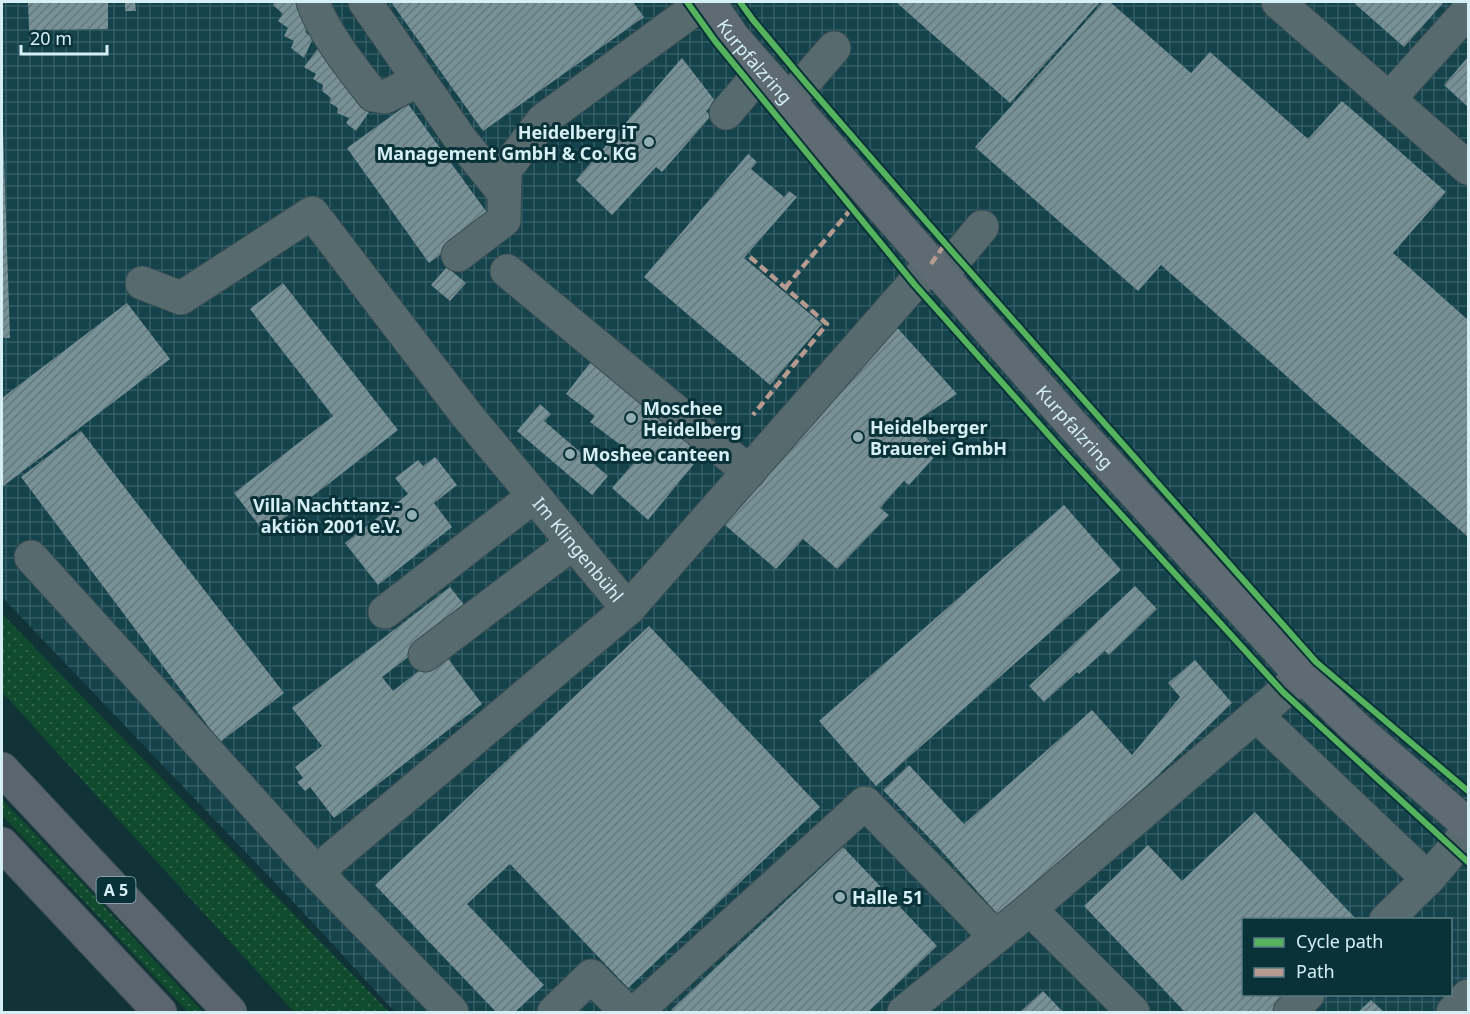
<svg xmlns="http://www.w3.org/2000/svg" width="1470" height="1014" viewBox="0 0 1470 1014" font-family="'Noto Sans',sans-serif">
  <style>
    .industrial { fill: url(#industrial-grid); fill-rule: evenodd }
    .grass { fill: url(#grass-dots) }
    .building { fill: url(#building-hatch) }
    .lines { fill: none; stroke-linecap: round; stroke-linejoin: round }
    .minor-casing { stroke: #374d51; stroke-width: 35 }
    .major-casing { stroke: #374d51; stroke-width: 35 }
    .highway-casing { stroke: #374d51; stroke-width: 35 }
    .minor { stroke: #576a6e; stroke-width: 33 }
    .major { stroke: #5e6b73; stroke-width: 33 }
    .highway { stroke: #5b6570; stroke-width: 33 }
    .quiet { stroke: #b69a8f; stroke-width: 4.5; stroke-dasharray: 9 4.5; stroke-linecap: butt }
    .cycleway-casing { stroke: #083138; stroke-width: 10 }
    .cycleway { stroke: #56b35d; stroke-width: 6 }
    .poi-dot { fill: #90adb2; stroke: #083138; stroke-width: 2 }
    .labels { text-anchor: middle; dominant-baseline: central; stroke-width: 6; stroke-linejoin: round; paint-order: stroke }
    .shield { fill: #083138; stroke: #98b6bc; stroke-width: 1.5 }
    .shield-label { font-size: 16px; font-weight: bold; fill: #d5eff5 }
    .street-label { font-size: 18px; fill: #d5eff5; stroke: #083138 }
    .poi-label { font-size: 18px; font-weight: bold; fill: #d5eff5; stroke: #083138; text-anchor: start }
  </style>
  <defs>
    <pattern id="industrial-grid" width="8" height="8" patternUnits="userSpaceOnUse" patternTransform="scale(1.5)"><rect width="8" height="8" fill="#14434c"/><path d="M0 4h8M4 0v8" fill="none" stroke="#355e66"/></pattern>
    <pattern id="grass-dots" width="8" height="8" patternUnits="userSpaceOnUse" patternTransform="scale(1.5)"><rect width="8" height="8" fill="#0f4b2c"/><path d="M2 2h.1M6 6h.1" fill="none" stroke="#31654b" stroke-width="1.8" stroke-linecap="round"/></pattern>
    <pattern id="building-hatch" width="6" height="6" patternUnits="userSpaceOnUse" patternTransform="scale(1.5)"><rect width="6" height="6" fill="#779196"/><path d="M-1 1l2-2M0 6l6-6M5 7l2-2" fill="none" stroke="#64777b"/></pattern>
  </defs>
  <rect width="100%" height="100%" fill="#113237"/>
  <!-- industrial -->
  <path class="industrial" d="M2,2h1466v1010h-1073l-94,-102 -299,-313zM1244,920h206v74h-206z"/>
  <!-- grass -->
  <path class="grass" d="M2,614l387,398h-95l-292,-320z
    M2,799l70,73 131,140h-15l-124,-132 -62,-65z"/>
  <!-- building -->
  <path class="building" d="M28,2h80v27l-79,1z
    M125,2h10l1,9h-11z
    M274,2h21l9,8 -4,7 9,7 -4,8 8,6 -9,20 -13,-10 3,-7 -10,-5 4,-8 -10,-7 5,-7 -10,-9z
    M391,2h242l11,15 -161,114z
    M896,2h204l-90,101z
    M1103,2h7l81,71 19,-21 98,87 34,-38 104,91 -53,61 75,67v217l-307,-272 -23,26 -163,-144z
    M1353,2h91l-40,45z
    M319,47l52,62 -15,22 -10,-8 3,-5 -12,-5 1,-5 -8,-5 1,-5 -9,-7 1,-6 -10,-6 3,-5 -12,-7z
    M1468,57v50l-24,-22z
    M682,58l34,44 -10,9 5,5 -49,56 -6,-5 -44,48 -36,-35z
    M408,104l83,114 -62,45 -82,-115z
    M2,128h1l7,210h-8z
    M748,154l9,8 -6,7 33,28 5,-6 8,6 -53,61 78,66 -52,61 -126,-108z
    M447,267l19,16 -16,18 -19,-16z
    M283,283l115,147 -133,103 -31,-40 99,-77 -83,-107z
    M127,303l43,56 -168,128v-89z
    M893,323l64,71 -44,29 26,29 -30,33 -5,-4 -24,27 9,7 -52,54 -34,-30 -27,30 -58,-50z
    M593,359l114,89 -59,72 -36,-32 26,-30 -48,-36 5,-6 -29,-22z
    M540,404l11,10 -7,7 64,55 -16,19 -75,-64z
    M81,431l203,262 -64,49 -199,-265z
    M435,457l22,28 -23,18 18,24 -74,58 -33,-42 63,-49 -13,-16 23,-18 5,6z
    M1064,505l57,65 -245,216 -57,-65z
    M1135,586l22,23 -48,46 -4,-4 -26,23 -2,-2 -33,30 -15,-16z
    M450,587l19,24 -87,66 11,14 50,-39 39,52 -148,114 -24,-31 -5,4 -8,-9 6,-4 -8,-11 27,-21 -30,-38z
    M649,626l171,181 -192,181 -118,-124 -43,40 77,81 -29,27h-19l-121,-127z
    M1195,660l37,43 -79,77 -153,137 -62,-70 -55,-57 26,-25 55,59 128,-114 40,45 48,-58 -12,-14z
    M1255,812l102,108h-113v74h52l-20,18h-91l-101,-106 64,-61 34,36z
    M843,847l94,99 -69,66h-194l-3,-2z
    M1043,991l20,21h-43z
    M1371,1000l13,12h-26z"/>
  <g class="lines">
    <!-- minor casing -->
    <g class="minor-casing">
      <g id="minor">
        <path d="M313,2c10,30 40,68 60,93l12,2 34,-17"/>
        <path d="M365,2l96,138 43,53"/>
        <path d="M1278,2l190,166"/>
        <path d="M1389,99l79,-88"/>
        <path d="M788,101l46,-53"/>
        <path d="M726,113l36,-42"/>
        <path d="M458,255l46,-35 1,-50 38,-50 161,-118"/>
        <path d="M507,271l242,201"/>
        <path d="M941,276l41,-49"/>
        <path id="s1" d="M142,283l39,15 131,-85 154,201 162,195 303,-345"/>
        <path d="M31,557l285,315 136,140"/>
        <path d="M385,612l149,-116"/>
        <path d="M425,655l148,-112"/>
        <path d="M1256,715l172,164 -42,41"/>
        <path d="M316,872l312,-263"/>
        <path d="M1428,879l40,-47"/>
        <path d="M1030,909l103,103"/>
        <path d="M554,1012l37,-36 36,36"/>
        <path d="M636,1012l229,-209 130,133"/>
        <path d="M904,1012l126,-103 272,-233"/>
        <path d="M1290,1012l18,-18"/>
        <path d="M1453,1012l15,-16"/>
      </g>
    </g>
    <!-- major casing -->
    <g class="major-casing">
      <g id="major">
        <path id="s2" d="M709,2l23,34 338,386 232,254 55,53 111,96"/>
      </g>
    </g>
    <!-- highway casing -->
    <g class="highway-casing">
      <path id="highway" d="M2,769l228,243
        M2,844l158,168"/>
    </g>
    <!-- minor -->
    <use href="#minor" class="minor"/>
    <!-- major -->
    <use href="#major" class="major"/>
    <!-- highway -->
    <use href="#highway" class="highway"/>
    <!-- quiet -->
    <path class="quiet" d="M750,257l77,67 -74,91
      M931,264l14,-20
      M785,288l67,-80"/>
    <!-- cycleway casing -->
    <g class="cycleway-casing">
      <path id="cycleway" d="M687,2l28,39 200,244 148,166 220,241 185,170
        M740,2l13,18 52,62 152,175 359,405 152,129"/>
    </g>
    <!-- cycleway -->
    <use href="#cycleway" class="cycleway"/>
  </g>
  <!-- markers -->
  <g class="poi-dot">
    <circle cx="649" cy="142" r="6"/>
    <circle cx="631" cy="418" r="6"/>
    <circle cx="858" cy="437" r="6"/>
    <circle cx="570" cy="454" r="6"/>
    <circle cx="412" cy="515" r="6"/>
    <circle cx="840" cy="897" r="6"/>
  </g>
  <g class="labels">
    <!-- shield labels -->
    <rect class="shield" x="96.5" y="877" width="39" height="26" rx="4.5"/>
    <g class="shield-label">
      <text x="116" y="890">A 5</text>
    </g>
    <!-- street labels -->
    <g class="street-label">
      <text stroke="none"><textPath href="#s2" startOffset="75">Kurpfalzring</textPath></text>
      <text stroke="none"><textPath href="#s2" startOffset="561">Kurpfalzring</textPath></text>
      <text stroke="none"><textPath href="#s1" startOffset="627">Im Klingenbühl</textPath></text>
    </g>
    <!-- poi labels -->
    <g class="poi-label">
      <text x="637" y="132" text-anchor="end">Heidelberg iT<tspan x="637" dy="21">Management GmbH &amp; Co. KG</tspan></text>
      <text x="643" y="408">Moschee<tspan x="643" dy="21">Heidelberg</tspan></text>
      <text x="870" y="427">Heidelberger<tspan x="870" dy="21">Brauerei GmbH</tspan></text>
      <text x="582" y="454">Moshee canteen</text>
      <text x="400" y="505" text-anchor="end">Villa Nachttanz -<tspan x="400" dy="21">aktiön 2001 e.V.</tspan></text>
      <text x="852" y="897">Halle 51</text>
    </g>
  </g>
  <!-- border -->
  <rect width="1470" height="1014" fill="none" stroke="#d5eff5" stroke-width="6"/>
  <!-- legend -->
  <rect x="1242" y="918" width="210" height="78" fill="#083138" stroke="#5a7d84" stroke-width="1.5"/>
  <rect x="1254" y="938" width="30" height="9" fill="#56b35d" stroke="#5a7d84" stroke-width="1.5"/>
  <text x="1296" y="948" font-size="18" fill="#d5eff5">Cycle path</text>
  <rect x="1254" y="968" width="30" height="9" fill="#b69a8f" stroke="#5a7d84" stroke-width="1.5"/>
  <text x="1296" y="978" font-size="18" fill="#d5eff5">Path</text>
  <!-- scale -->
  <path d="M21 45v9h86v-9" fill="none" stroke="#d5eff5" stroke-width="3"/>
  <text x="30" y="45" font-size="18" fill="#d5eff5" stroke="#083138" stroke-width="4.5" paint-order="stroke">20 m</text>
</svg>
